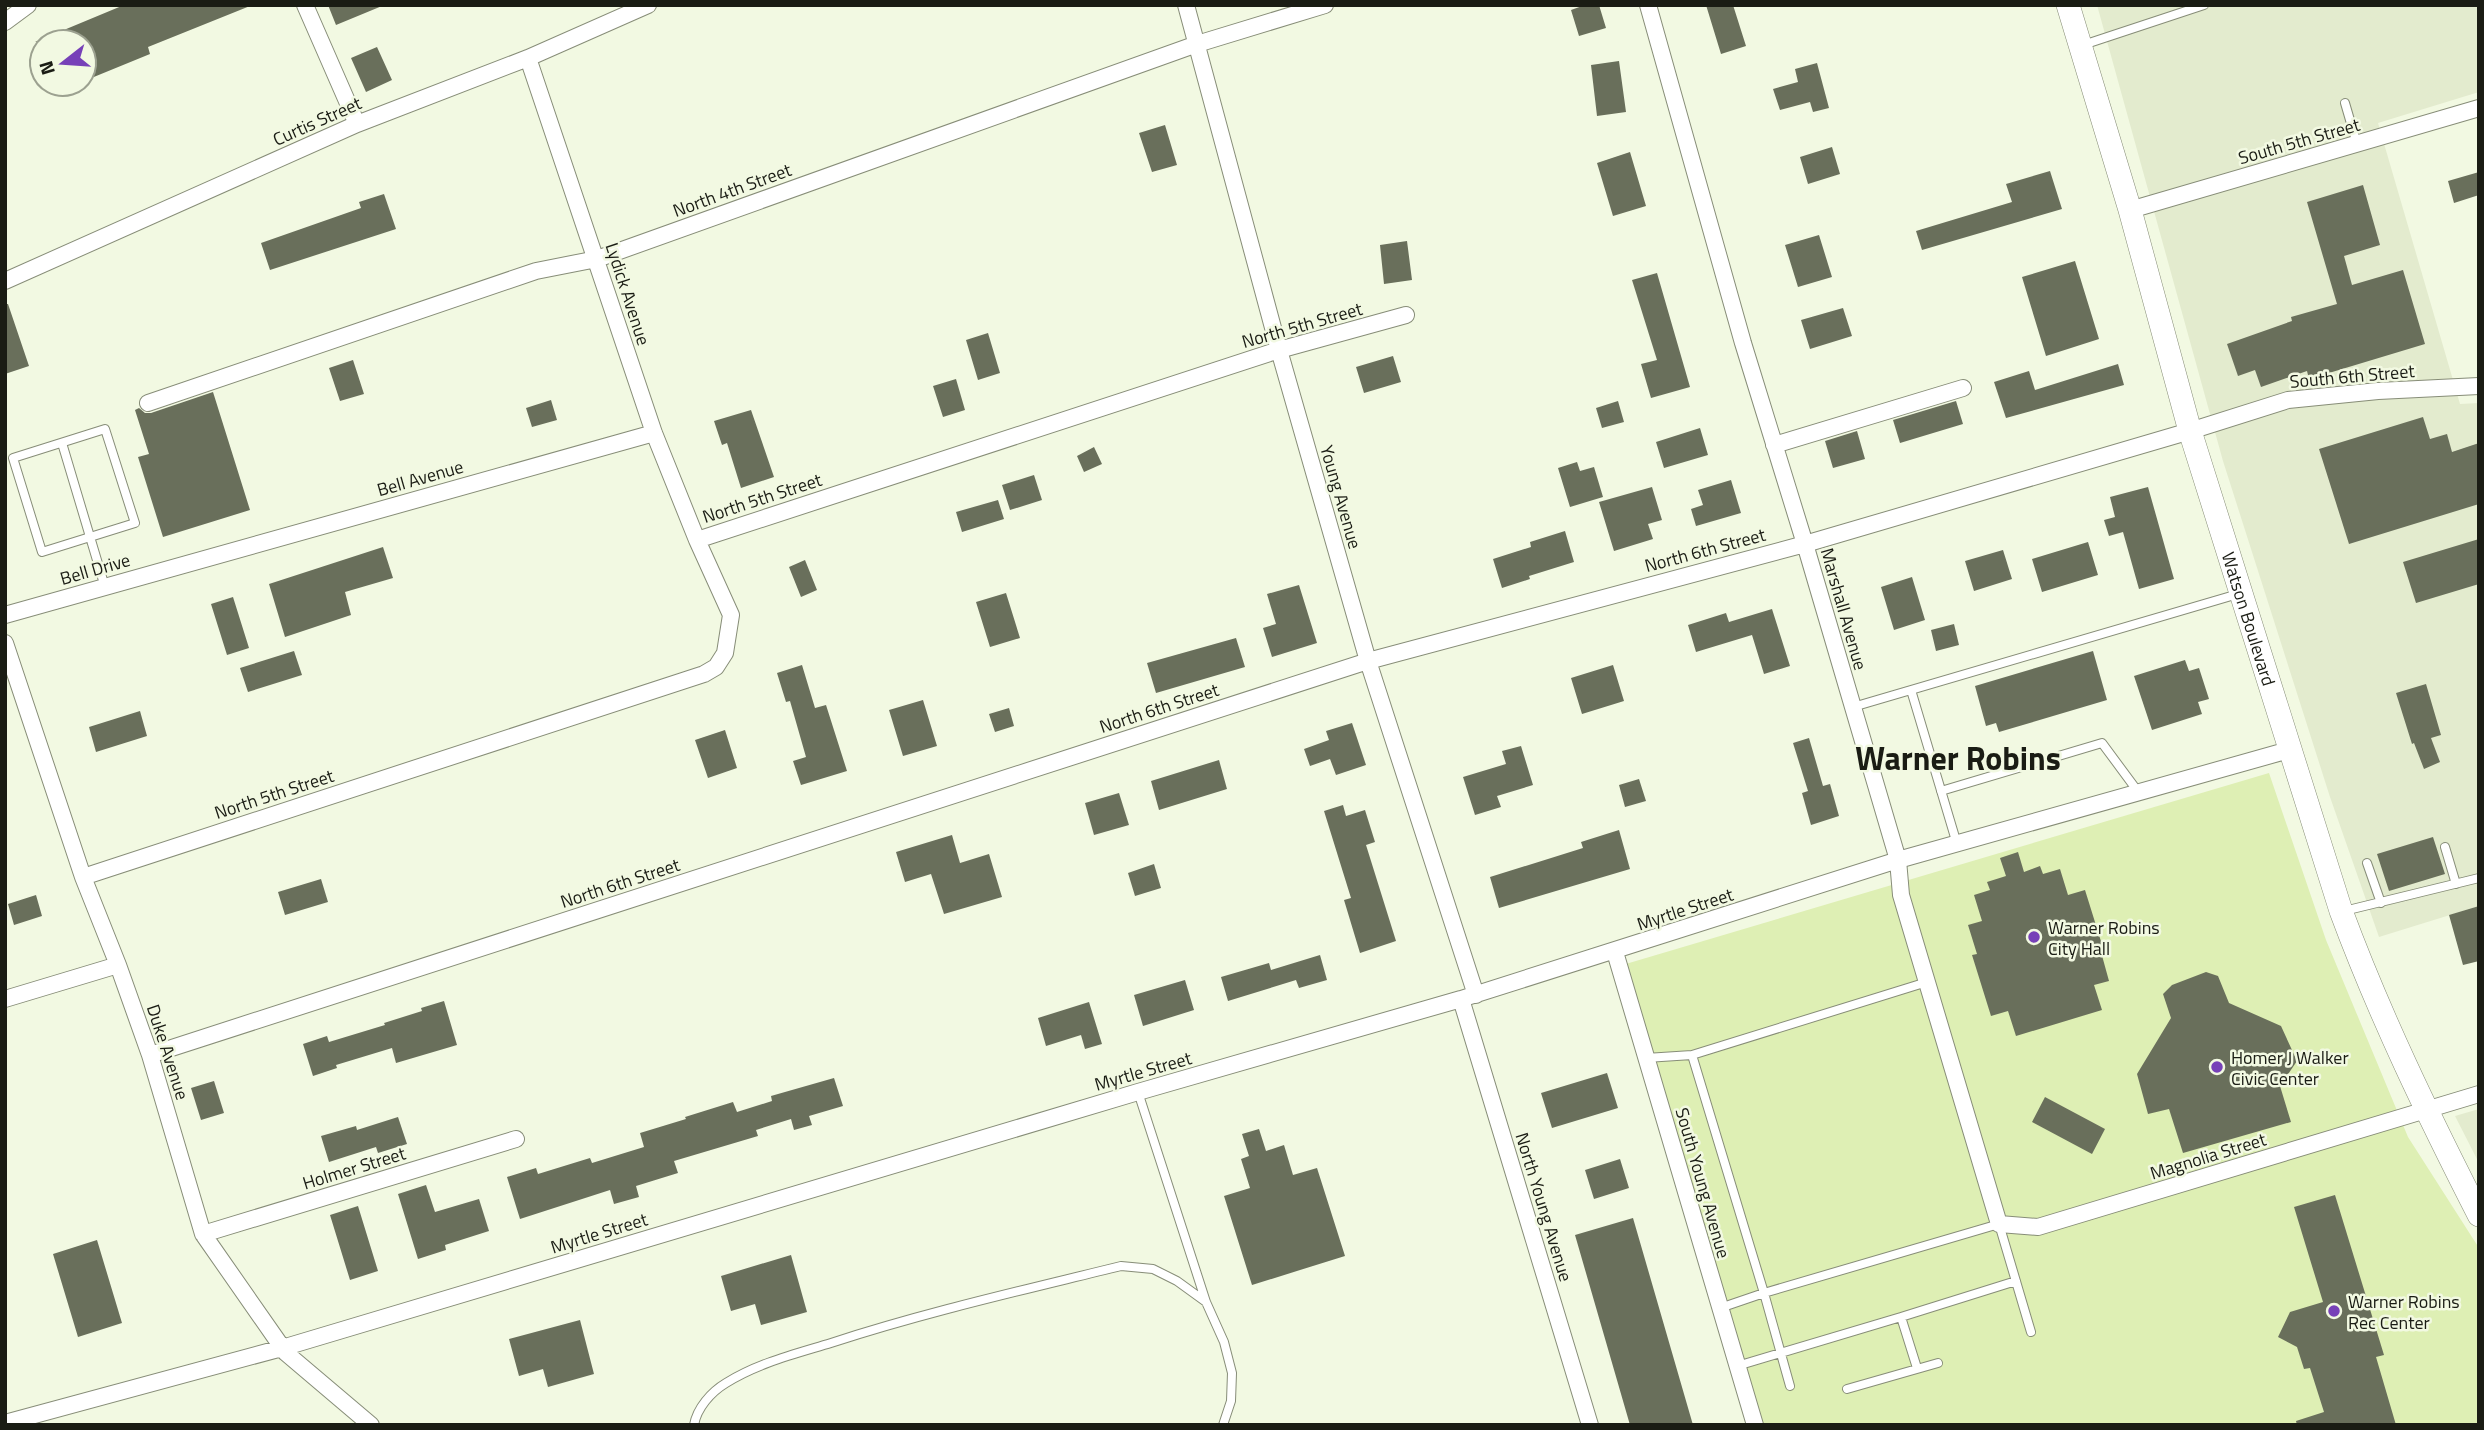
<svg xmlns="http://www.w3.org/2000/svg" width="2484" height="1430" viewBox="0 0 2484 1430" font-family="'Titillium Web',sans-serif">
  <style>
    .built { fill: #e3ebce }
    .green { fill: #deefb4 }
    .building { fill: #696f5b }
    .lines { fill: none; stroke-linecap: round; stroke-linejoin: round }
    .lane-casing { stroke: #878d78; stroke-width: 10 }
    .street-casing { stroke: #878d78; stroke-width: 18 }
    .secondary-casing { stroke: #878d78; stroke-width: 24 }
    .lane { stroke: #fff; stroke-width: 8 }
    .street { stroke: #fff; stroke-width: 16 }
    .secondary { stroke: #fff; stroke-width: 23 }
    .poi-dot { fill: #7741b8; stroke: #f2f9e2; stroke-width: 2.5 }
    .labels { text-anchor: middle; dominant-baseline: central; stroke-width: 5; stroke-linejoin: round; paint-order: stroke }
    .street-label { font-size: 18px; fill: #1a1c14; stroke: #f2f9e2 }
    .poi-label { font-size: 18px; fill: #1a1c14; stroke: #f2f9e2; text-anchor: start }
    .town-label { font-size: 32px; font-weight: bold; fill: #1a1c14; stroke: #f2f9e2 }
  </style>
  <rect width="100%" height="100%" fill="#f2f9e2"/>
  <!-- built -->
  <path class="built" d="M2097,5h382v87l-101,31 82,281 19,-1v503l-100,31 -49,-140 -107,-336z
    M2479,1109v54l-24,-47z"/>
  <!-- green -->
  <path class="green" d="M2269,773l57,167 82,197 71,111v177h-721l-139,-459z"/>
  <!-- building -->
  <path class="building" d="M124,5h126v1l-102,41 2,7 -66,27v-39h-49z
    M328,5h54v1l-46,19z
    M1585,5h14l7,23 -27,8 -8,-26z
    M1706,5h27l13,41 -25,8z
    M377,47l15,33 -26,12 -15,-34z
    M1619,61l7,51 -29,4 -6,-51z
    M1817,63l12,45 -16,4 -3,-10 -30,8 -7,-21 25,-7 -3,-13z
    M1165,125l12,40 -25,7 -13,-39z
    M1832,147l8,27 -32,10 -8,-27z
    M1630,152l16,54 -33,10 -16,-53z
    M2050,171l12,38 -140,41 -6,-19 96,-29 -6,-18z
    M2479,172v23l-25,8 -6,-22z
    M2363,185l17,60 -36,11 8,29 51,-15 22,74 -116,35 -2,-8 -46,16 -6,-17 -17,6 -11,-32 65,-23 -1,-4 46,-13 -30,-102z
    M384,194l12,35 -126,41 -9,-27 100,-35 -2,-6z
    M1819,235l13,42 -34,10 -13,-42z
    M1407,241l5,39 -28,4 -4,-39z
    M2075,261l24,78 -53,17 -24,-79z
    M1657,273l33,114 -39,11 -10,-34 16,-4 -25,-80z
    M5,304h3l21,62 -24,8z
    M1843,308l9,28 -42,13 -9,-29z
    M988,333l12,40 -22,7 -12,-40z
    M1393,356l8,26 -37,11 -8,-26z
    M353,360l11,34 -24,7 -11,-33z
    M2118,364l6,21 -118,33 -12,-36 35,-11 6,19z
    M956,379l9,31 -22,7 -10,-31z
    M213,392l37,118 -87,27 -25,-80 11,-3 -14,-44 4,-2 6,5h6z
    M551,400l6,20 -25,7 -6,-19z
    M1618,401l6,21 -22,6 -6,-20z
    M1956,401l7,23 -63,19 -7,-23z
    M751,410l23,67 -33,11 -14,-45 -5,2 -8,-24z
    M2423,417l7,22 17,-5 5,18 27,-9v61l-130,40 -30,-95z
    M1700,428l8,27 -44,13 -8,-26z
    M1857,431l8,28 -32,9 -8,-27z
    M1094,447l8,17 -18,8 -7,-16z
    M1577,462l3,9 14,-4 9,30 -33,10 -12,-39z
    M1034,475l8,25 -32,10 -8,-25z
    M1731,480l10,33 -45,13 -5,-17 12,-4 -5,-15z
    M1652,487l10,33 -14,4 5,15 -39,12 -15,-49z
    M2148,487l26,92 -35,10 -16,-57 -14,4 -5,-16 11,-3 -5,-20z
    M998,500l6,19 -42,13 -6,-20z
    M1565,531l9,31 -45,14 1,3 -28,9 -9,-29 38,-12 -1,-5z
    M2479,539v45l-63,19 -13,-41z
    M2088,542l10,33 -56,17 -10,-33z
    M383,547l10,31 -48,14 6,23 -66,22 -16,-53z
    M2003,550l9,29 -38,12 -9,-30z
    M805,560l12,30 -16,7 -12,-30z
    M1912,577l13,43 -31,10 -13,-43z
    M1299,585l18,58 -45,14 -9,-29 13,-4 -9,-30z
    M1006,593l14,45 -30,9 -14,-45z
    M233,597l16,51 -22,7 -16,-51z
    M1772,609l18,57 -26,8 -12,-39 -56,17 -8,-27 38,-12 3,9z
    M1954,624l5,21 -23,6 -5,-21z
    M1236,638l9,29 -89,26 -9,-30z
    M294,651l8,24 -54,17 -8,-24z
    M2093,651l14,49 -108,32 -3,-9 -10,3 -11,-40z
    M2185,660l4,11 10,-3 10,31 -11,3 4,12 -50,16 -18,-54z
    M802,665l13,43 11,-3 21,66 -46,14 -8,-24 13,-4 -16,-56 -4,1 -9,-29z
    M1613,665l11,36 -42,13 -11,-36z
    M2426,684l15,51 -10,3 9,24 -16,7 -10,-26 -2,1 -16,-51z
    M923,700l14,46 -34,10 -14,-46z
    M1009,708l5,18 -19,6 -6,-18z
    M140,711l7,25 -51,16 -7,-25z
    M1352,723l14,42 -30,10 -6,-16 -20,7 -6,-17 25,-9 -3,-9z
    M725,730l12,38 -29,10 -13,-38z
    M1809,738l14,48 7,-2 9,32 -28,9 -9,-32 6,-2 -15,-48z
    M1521,746l12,39 -36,11 4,11 -26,8 -12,-38 43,-13 -4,-13z
    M1219,760l8,29 -68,21 -8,-29z
    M1639,779l7,22 -21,6 -6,-22z
    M1119,793l10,32 -35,10 -9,-32z
    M1343,805l3,11 19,-6 10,32 -9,3 30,96 -36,12 -16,-53 7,-2 -27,-87z
    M1619,830l11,39 -131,39 -9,-31 93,-29 -2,-6z
    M952,835l8,28 29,-9 13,43 -58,17 -13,-40 -26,8 -9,-30z
    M2433,837l12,37 -56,17 -12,-37z
    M2018,852l6,20 16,-6 3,8 17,-5 8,26 17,-5 19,61 -3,1 8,29 -15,4 8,25 -86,26 -8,-25 -17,5 -19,-61 5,-1 -9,-29 14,-4 -8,-26 16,-5 -3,-8 19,-6 -6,-18z
    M1154,864l7,24 -26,8 -7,-23z
    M321,879l7,23 -43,13 -7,-23z
    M36,895l6,21 -28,9 -6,-21z
    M2479,906v55l-16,4 -14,-50z
    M1320,955l7,25 -28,8 -3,-8 -68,21 -7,-24 48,-14 2,7z
    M2206,972l12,4 11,27 52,23 16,35 -17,25 11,36 -108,31 -14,-44 -21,5 -11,-40 34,-56 -8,-24 9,-9z
    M1185,980l9,30 -51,16 -9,-31z
    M444,1001l13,44 -61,18 -4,-15 -56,17 1,3 -24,8 -10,-32 24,-8 2,6 56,-17 -1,-2 38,-12 -1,-3z
    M1089,1002l13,42 -17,5 -4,-14 -35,11 -8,-28z
    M1607,1073l11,35 -66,20 -11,-35z
    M834,1078l9,28 -34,10 3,9 -18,5 -3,-11 -35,11 2,6 -84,25 4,12 -42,13 3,11 -25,7 -4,-14 -90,29 -13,-42 29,-9 2,6 52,-16 2,5 52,-16 -4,-14 46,-14 -1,-2 48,-15 4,10 35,-11 -1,-5z
    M214,1081l10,32 -23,7 -10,-32z
    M2045,1097l60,32 -13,25 -60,-32z
    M398,1117l9,27 -29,9 -2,-6 -47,15 -8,-26 35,-10 1,4z
    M1259,1129l7,22 18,-6 9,30 24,-7 28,88 -93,29 -28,-89 26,-8 -9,-29 8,-3 -7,-22z
    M1620,1159l9,29 -35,11 -9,-29z
    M426,1185l9,27 44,-13 10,32 -44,14 1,5 -28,9 -20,-65z
    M2335,1195l49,160 -8,2 20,68h-99l-1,-4 28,-9 -14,-44 -6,1 -7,-22 -19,-10 12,-25 33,-10 -29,-95z
    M358,1206l20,65 -28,9 -20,-65z
    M1633,1218l60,207h-63l-55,-190z
    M97,1240l25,83 -44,14 -25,-83z
    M791,1255l16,57 -46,13 -6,-21 -24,7 -10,-35z
    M580,1320l14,54 -46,13 -5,-18 -24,7 -10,-37z"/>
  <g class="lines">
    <!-- lane casing -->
    <g class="lane-casing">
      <path id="lane" d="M2083,45l121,-40
        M2345,103l12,41
        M105,429l30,94 -93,29 -29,-94z
        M62,443l43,144
        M1911,690l46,154
        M1853,707l385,-113
        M1941,791l161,-48 37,50
        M2445,847l11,37
        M2367,863l14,40
        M2344,911l135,-33
        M1692,1055l235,-73
        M1646,1058l46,-3 72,238 -44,15
        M1138,1092l68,210 18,40 8,31 -1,28 -8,24
        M1901,1317l115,-36
        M1737,1366l164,-49 16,51
        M1790,1386l-26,-93 235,-69 32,108
        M1847,1389l91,-26
        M694,1425c3,-17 17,-33 32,-42 32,-20 69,-29 105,-40 95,-31 193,-53 290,-77l32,3 24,12 29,21"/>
    </g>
    <!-- street casing -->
    <g class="street-casing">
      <path id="street" d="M305,5l52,119
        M1186,5l93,345 89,311 108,334
        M1648,5l95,338 62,201 93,316 3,35 98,329 39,3 441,-133
        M5,22l23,-17
        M2130,210l349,-102
        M5,281l352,-157 171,-66 120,-53
        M148,403l388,-132 61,-12 600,-215 128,-39
        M1774,445l189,-57
        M697,540l582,-190 127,-35
        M5,615l649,-182
        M5,643l78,234 35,88 32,90 53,179 83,119 85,72
        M83,877l621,-203 12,-7 9,-14 6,-38 -34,-75 -43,-107 -126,-375
        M1615,952l140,473
        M5,999l113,-34
        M1461,999l129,426
        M150,1055l1218,-394 437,-117 385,-113 98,-31 90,-9 101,-5
        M203,1234l313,-95
        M5,1423l277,-75 856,-256 323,-93 437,-139 391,-110"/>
    </g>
    <!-- secondary casing -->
    <g class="secondary-casing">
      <g id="secondary">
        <path id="s1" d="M2068,5l62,205 60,221 151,480c39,105 87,204 138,304"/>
      </g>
    </g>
    <!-- lane -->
    <use href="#lane" class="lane"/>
    <!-- street -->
    <use href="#street" class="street"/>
    <!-- secondary -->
    <use href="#secondary" class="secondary"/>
  </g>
  <!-- markers -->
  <g class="poi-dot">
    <circle cx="2034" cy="937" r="7"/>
    <circle cx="2217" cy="1067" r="7"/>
    <circle cx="2334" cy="1311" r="7"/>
  </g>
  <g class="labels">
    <!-- street labels -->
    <g class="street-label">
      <text transform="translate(317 121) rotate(-24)">Curtis Street</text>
      <text transform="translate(2299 141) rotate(-16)">South 5th Street</text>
      <text transform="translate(732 190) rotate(-20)">North 4th Street</text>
      <text transform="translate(628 294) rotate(72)">Lydick Avenue</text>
      <text transform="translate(1302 325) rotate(-16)">North 5th Street</text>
      <text transform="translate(2352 376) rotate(-5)">South 6th Street</text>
      <text transform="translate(420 478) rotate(-16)">Bell Avenue</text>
      <text transform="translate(1341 497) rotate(74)">Young Avenue</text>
      <text transform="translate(762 498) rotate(-18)">North 5th Street</text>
      <text transform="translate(1705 550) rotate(-15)">North 6th Street</text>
      <text transform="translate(95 569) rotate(-16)">Bell Drive</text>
      <text transform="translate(1844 609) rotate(74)">Marshall Avenue</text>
      <text stroke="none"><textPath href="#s1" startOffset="640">Watson Boulevard</textPath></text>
      <text transform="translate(1159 708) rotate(-18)">North 6th Street</text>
      <text transform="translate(274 794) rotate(-18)">North 5th Street</text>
      <text transform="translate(620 883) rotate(-18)">North 6th Street</text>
      <text transform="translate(1685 909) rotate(-18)">Myrtle Street</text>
      <text transform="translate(168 1052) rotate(72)">Duke Avenue</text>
      <text transform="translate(1143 1071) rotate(-16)">Myrtle Street</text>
      <text transform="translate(2208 1156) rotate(-17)">Magnolia Street</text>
      <text transform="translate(354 1168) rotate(-17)">Holmer Street</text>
      <text transform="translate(1703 1183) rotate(74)">South Young Avenue</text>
      <text transform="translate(1544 1207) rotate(73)">North Young Avenue</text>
      <text transform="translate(599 1233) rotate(-17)">Myrtle Street</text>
    </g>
    <!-- poi labels -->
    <g class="poi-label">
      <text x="2048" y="927">Warner Robins<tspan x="2048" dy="21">City Hall</tspan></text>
      <text x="2231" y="1057">Homer J Walker<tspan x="2231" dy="21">Civic Center</tspan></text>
      <text x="2348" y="1301">Warner Robins<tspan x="2348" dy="21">Rec Center</tspan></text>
    </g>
    <!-- town labels -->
    <g class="town-label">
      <text x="1958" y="758">Warner Robins</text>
    </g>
  </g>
  <!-- border -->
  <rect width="2484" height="1430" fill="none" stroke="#1a1c14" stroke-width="14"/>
  <!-- north arrow -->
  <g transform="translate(63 63) rotate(253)"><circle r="33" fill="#f2f9e2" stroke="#9ca190" stroke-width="2"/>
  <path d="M0-5L12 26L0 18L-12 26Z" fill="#7741b8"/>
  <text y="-10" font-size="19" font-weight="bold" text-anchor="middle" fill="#1a1c14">N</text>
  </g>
</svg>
